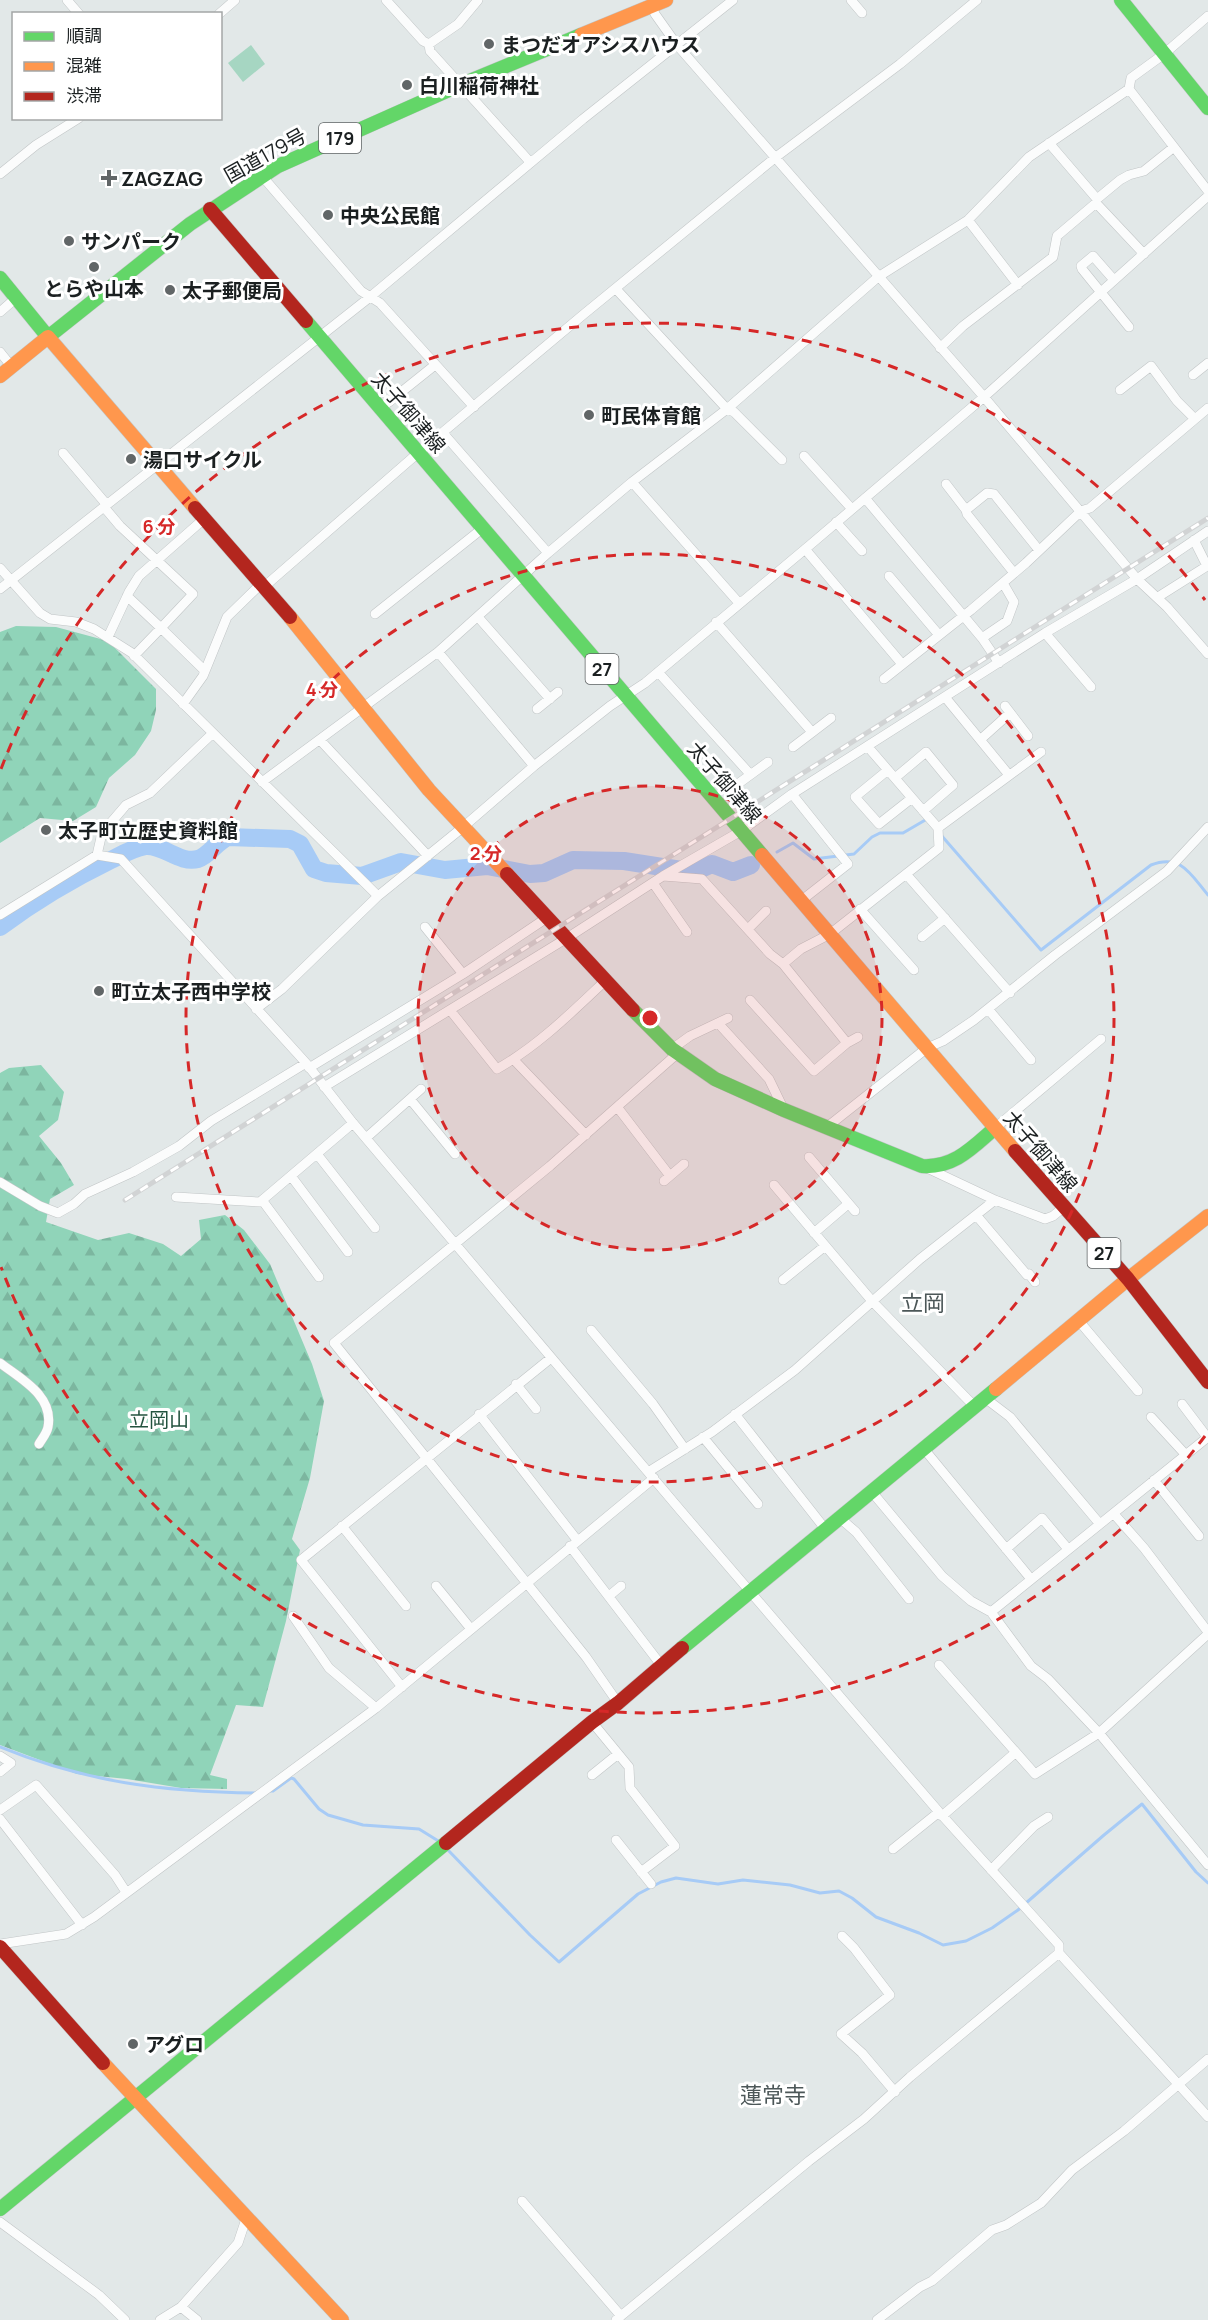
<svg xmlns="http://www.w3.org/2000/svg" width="1208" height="2320" viewBox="0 0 1208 2320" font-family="Manrope,'Noto Sans JP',sans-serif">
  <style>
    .grass { fill: #a6d6c2 }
    .forest { fill: url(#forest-firs) }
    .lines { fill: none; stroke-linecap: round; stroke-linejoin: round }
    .stream { stroke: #a7cbf6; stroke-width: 3 }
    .river { stroke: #a7cbf6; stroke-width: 18 }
    .street-casing { stroke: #c1c5c6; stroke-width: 10 }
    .fast-casing { stroke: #c1c5c6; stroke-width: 15 }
    .slow-casing { stroke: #c1c5c6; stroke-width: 15 }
    .jam-casing { stroke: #c1c5c6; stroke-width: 15 }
    .street { stroke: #fbfcfc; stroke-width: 9 }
    .fast { stroke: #63d668; stroke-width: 14 }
    .slow { stroke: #ff974d; stroke-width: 14 }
    .jam { stroke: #b3261e; stroke-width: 14 }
    .rail-casing { stroke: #d1d3d4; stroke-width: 5 }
    .rail { stroke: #fff; stroke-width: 3; stroke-dasharray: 9; stroke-linecap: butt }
    .ring { fill: none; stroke: #d62828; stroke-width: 3; stroke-dasharray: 10 8 }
    .poi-dot { fill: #616667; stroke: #fff; stroke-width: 2 }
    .labels { text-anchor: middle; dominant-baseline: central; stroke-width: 6; stroke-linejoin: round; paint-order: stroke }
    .shield { fill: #fff; stroke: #5f6364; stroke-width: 1.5 }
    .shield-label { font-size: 18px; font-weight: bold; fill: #1b2021 }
    .poi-label { font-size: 20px; font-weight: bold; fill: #1b2021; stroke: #fff; text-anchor: start }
    .street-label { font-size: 20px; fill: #1b2021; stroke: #fff }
    .park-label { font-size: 20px; fill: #23533f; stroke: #fff }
    .quarter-label { font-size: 22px; fill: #4c5758; stroke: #fff }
    .centre { fill: #d62828; stroke: #fff; stroke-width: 3 }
    .ring-label { font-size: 18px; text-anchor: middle; font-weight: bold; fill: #d62828; stroke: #fff; stroke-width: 6; stroke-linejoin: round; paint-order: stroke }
  </style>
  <defs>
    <pattern id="forest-firs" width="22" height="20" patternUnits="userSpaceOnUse" patternTransform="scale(1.5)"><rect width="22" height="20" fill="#90d4b9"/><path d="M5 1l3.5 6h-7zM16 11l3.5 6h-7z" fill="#7cb69f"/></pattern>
  </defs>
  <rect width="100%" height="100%" fill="#e2e8e8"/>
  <!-- grass -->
  <path class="grass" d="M251,45l14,19 -22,18 -15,-19z"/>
  <!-- forest -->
  <path class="forest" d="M16,626l40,1 52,14 48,48v21l-5,21 -16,24 -26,23 -13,29 -23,14 -33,-3 -40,25v-211z
    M41,1065l23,27 -6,28 -19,16 22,27 13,22 -24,14 -4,23 52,18 31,-7 34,11 18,12 20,-17 -2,-19 26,-5 19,15 26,34 42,100 12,37 -14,77 -18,61 8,11 -14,71 -23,86 -27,-2 -26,70 17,4v10l-46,-1 -54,-9 -50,-5 -77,-29v-672l9,-5z"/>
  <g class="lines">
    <!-- stream -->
    <path class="stream" d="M941,835l100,115 110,-85c30,-12 40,10 57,30
      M777,852l16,-9 21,16 40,-5 18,-17 8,-4h23l24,-14
      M0,1747c85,35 164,45 256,46
      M269,1791h4l18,-13 3,1 25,30 9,6 35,10 56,4 21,13
      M447,1849l83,86 29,27 79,-68 23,-12 15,-4 42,6 25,-4 47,5 30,8 19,-2 13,7 24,19 43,16 24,12 23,-4 26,-13 26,-18 86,-75 38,-31 54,68 12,11"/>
    <!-- river -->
    <path class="river" d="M0,927c35,-26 72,-48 111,-67 10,-5 22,-12 34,-14 18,-2 34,18 53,13 12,-4 18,-17 30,-22l62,2 10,5 14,25 12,4 36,3 39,-14 44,8 42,-4 43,8 14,-1 29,-13 51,1 70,11 18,-8 21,8 18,-7"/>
    <!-- street casing -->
    <g class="street-casing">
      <path id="street" d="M67,0l12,14
        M386,0l37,41 6,3 29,-20 20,-24
        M851,0l11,13
        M652,6l3,8 22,31 307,352 153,182 30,28 41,47
        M219,14l16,-14
        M429,44l1,7 100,111
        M1129,89l79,102
        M1049,143l48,56
        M0,174l36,-29 43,-27
        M262,176l99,115 19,12 94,104
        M1096,203l48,51
        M968,220l50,65
        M1114,280l-21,-24 -12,10 1,3 47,58
        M616,289l111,120 7,3 48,48
        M0,312l16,-14
        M940,348l23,-22 90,-69 4,-21 39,-33 1,-4 23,-19 9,-5 15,-4 30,-24
        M0,352l12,15
        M1193,375l15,-12
        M1120,390l31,-24 26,35 18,18
        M380,409l55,-44
        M443,433l105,120
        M63,453l44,52
        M804,456l48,53
        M632,482l107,121
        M946,484l20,26 1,4 47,59
        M865,498l117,140 17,25
        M104,507l16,19 73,68 -32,34 44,43
        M966,510l21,-17 7,1 44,55
        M836,522l26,29
        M805,549l97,115
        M0,568l40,45 10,6 26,3 18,7 38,24 246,243
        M889,576l50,59
        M265,586l153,-133 166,-139 192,-157 124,-93 77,-64
        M0,589l370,-292 213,-178 150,-119
        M127,596l34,32 -27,28
        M1158,597l49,-31 -13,-26
        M375,614l108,-86
        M478,617l72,82
        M716,622l96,110
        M1045,633l46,54
        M108,637l21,-45 10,-16 66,-58
        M982,638l25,-17 7,-19 -11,-19
        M438,652l96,114
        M658,672l92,102
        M884,679l87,-69 55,-47 55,-52 9,-3 118,-100
        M945,697l64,78
        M183,704l20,-28 24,-59 35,-34
        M1005,706l23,30
        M537,709l21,-17
        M981,739l29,-26
        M320,740l108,116
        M793,747l38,-29
        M888,770l-33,27 24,27 33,-26
        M895,778l31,-26 27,33 -30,26
        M262,782l176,-130 110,-99 84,-71 95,-73 151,-132 90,-57 61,-63 100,-68 2,-11 33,-24 44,-38
        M735,786l33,-24
        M792,794l56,70 -46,36
        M938,828l103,-76
        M97,855l5,-22 24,-28 24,-12 63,-60
        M906,874l104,119
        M663,876l39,3 68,75 13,10 64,79
        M653,883l34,49
        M860,909l54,61
        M0,915l97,-60 24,4 185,204 47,60 328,388 258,301 120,133v8l149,164
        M425,927l38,47
        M748,929l18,-18
        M922,937l23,-19
        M783,964l18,-15 29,-15 109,-86 -1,-20 -70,-81
        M750,1000l64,71 33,-28 11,-6
        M256,1009l26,-20 96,-93 84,-68 72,-62 76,-60 35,-23 165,-138 174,-148 224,-201
        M988,1009l43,51
        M450,1010l47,59c41,-23 75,-57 109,-89
        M718,1023l51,56 15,31
        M672,1049l18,-13 38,-18
        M514,1060l72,75
        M309,1068l154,-94 85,-57
        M324,1087l243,-149 96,-62 78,-45 51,-37 253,-161 92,-54 71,-48
        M410,1099l45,55
        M618,1108l52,68
        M827,1127l100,-79 16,-7 31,-21 81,-65 112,-84 41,-44
        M995,1128l106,-89
        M366,1138l55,-49
        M317,1154l58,74
        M809,1157l46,54
        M927,1168l68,32 50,19 8,-3 11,-9
        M291,1176l57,76
        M664,1181l20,-17
        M0,1182l40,24 18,7 16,-9 11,-10 48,-22 46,-26 32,-25 95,-58
        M774,1185l98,116 103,106
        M176,1197l84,5 93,-79
        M262,1200l57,77
        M976,1215l51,60 2,-1 6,8
        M814,1233l34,-29
        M783,1280l42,-34
        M1079,1321l59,70
        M591,1330l62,74 32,45
        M0,1363c21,16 54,33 48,64 -1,6 -6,12 -9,17
        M516,1384l20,25
        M985,1398l25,19 89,106
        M1182,1404l25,33
        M479,1414l98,126
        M735,1414l91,116
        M1151,1417l34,37
        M703,1437l55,67
        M924,1449l107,130
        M648,1472l64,-40 83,-62 125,-111 75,-59
        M1154,1480l45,56
        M872,1492l70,84 29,25 20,11 40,54 17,13 51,54 109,132
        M1114,1514l30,34 64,84
        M841,1519l15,13 53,67
        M342,1526l64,80
        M570,1546l91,119
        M1006,1549l36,-31 26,31
        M436,1586l35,43
        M609,1596l12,-10
        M991,1612l217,-175
        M293,1616l36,52 47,40
        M939,1665l96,109 64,-41 109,-99
        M402,1687l-101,-127 250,-202
        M618,1703l-32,-46 -252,-314 216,-177 128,-113
        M592,1722l37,45 1,21 45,58 -34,26
        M0,1756l11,7 -11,9
        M592,1775l26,-21
        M0,1810l36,-25 79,90 11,17
        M942,1816l73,-63
        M0,1819l82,106
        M616,1840l35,44
        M893,1849l46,-37
        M991,1870l43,-44 14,-9
        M842,1936l12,12 36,47 -49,39 21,19 33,39
        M0,1944l66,-10 28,-17 282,-209 278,-230
        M522,2201l99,115
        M0,2222l99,73 26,25
        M181,2307l16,13
        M160,2320l21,-13 57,-64 8,-24
        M616,2320l193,-159 55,-42 46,-42 149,-124
        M877,2320l43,-33 12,-6 60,-51 14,-5 35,-22 31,-33 52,-39 84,-72"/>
    </g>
    <!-- fast casing -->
    <g class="fast-casing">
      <path id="fast" d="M1121,0l87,108
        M0,278l48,59 142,-113 88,-58 182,-81 121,-50
        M306,321l456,534
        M633,1010l39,39 43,30 69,31 138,56c32,2 50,-18 73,-38
        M682,1648l314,-259
        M0,2209l446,-366"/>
    </g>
    <!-- slow casing -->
    <g class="slow-casing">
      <path id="slow" d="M581,35l85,-35
        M0,376l48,-39 147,171
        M290,617l139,173 78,84
        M762,855l253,296
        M996,1389l132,-110 80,-63
        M103,2063l239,257"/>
    </g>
    <!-- jam casing -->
    <g class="jam-casing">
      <path id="jam" d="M210,209l96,112
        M195,508l95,109
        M507,874l126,136
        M1015,1151l113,128 80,103
        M446,1843l146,-121 26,-19 64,-55
        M0,1947l103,116"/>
    </g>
    <!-- street -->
    <use href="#street" class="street"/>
    <!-- fast -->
    <use href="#fast" class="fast"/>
    <!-- slow -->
    <use href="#slow" class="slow"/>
    <!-- jam -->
    <use href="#jam" class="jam"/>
    <!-- rail casing -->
    <g class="rail-casing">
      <path id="rail" d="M125,1200l1083,-682"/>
    </g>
    <!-- rail -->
    <use href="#rail" class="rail"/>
  </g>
  <!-- distance rings -->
  <circle cx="650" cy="1018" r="232" fill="#d62828" fill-opacity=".12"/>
  <g class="ring">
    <circle cx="650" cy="1018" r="232"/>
    <circle cx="650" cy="1018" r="464"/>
    <path d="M1205 1436A695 695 0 0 1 1 1267M1 769A695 695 0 0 1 1205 600"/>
  </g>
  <!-- markers -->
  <g class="poi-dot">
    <circle cx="489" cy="44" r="6"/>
    <circle cx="407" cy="85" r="6"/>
    <path d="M106 169h6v6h6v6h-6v6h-6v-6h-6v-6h6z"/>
    <circle cx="328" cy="215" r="6"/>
    <circle cx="69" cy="241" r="6"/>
    <circle cx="94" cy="267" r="6"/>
    <circle cx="170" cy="290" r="6"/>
    <circle cx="589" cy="415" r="6"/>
    <circle cx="131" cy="459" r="6"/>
    <circle cx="46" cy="830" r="6"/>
    <circle cx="99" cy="991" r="6"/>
    <circle cx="133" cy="2044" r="6"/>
  </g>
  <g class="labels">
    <!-- shield labels -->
    <g class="shield">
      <rect x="319" y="123" width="42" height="30" rx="4.5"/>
      <rect x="585.5" y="654" width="33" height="30" rx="4.5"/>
      <rect x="1087.5" y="1238" width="33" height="30" rx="4.5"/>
    </g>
    <g class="shield-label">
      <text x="340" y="138">179</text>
      <text x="602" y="669">27</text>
      <text x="1104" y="1253">27</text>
    </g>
    <!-- poi labels -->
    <g class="poi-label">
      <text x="501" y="44">まつだオアシスハウス</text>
      <text x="419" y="85">白川稲荷神社</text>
      <text x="121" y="178">ZAGZAG</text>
      <text x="340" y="215">中央公民館</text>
      <text x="81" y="241">サンパーク</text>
      <text x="94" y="288" text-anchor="middle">とらや山本</text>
      <text x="182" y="290">太子郵便局</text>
      <text x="601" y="415">町民体育館</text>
      <text x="143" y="459">湯口サイクル</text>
      <text x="58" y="830">太子町立歴史資料館</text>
      <text x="111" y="991">町立太子西中学校</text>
      <text x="145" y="2044">アグロ</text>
    </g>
    <!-- street labels -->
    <g class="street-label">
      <text transform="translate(265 155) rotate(-29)">国道179号</text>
      <text transform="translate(409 412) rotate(49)">太子御津線</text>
      <text transform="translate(725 782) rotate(49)">太子御津線</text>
      <text transform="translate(1041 1151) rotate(49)">太子御津線</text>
    </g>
    <!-- park labels -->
    <g class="park-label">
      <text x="159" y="1419">立岡山</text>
    </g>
    <!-- quarter labels -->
    <g class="quarter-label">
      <text x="923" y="1303">立岡</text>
      <text x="773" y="2095">蓮常寺</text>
    </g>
  </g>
  <circle cx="650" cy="1018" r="9" class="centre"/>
  <g class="ring-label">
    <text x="159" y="533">6 分</text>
    <text x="322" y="696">4 分</text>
    <text x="486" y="860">2 分</text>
  </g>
  <!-- legend -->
  <rect x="12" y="12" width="210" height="108" fill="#ffffff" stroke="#a4a6a6" stroke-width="1.5"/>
  <rect x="24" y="32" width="30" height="9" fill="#63d668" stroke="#a4a6a6" stroke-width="1.5"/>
  <text x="66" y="42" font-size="18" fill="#1b2021">順調</text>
  <rect x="24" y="62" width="30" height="9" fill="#ff974d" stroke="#a4a6a6" stroke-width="1.5"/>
  <text x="66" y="72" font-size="18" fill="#1b2021">混雑</text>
  <rect x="24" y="92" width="30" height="9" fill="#b3261e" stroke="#a4a6a6" stroke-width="1.5"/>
  <text x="66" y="102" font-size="18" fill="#1b2021">渋滞</text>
</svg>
